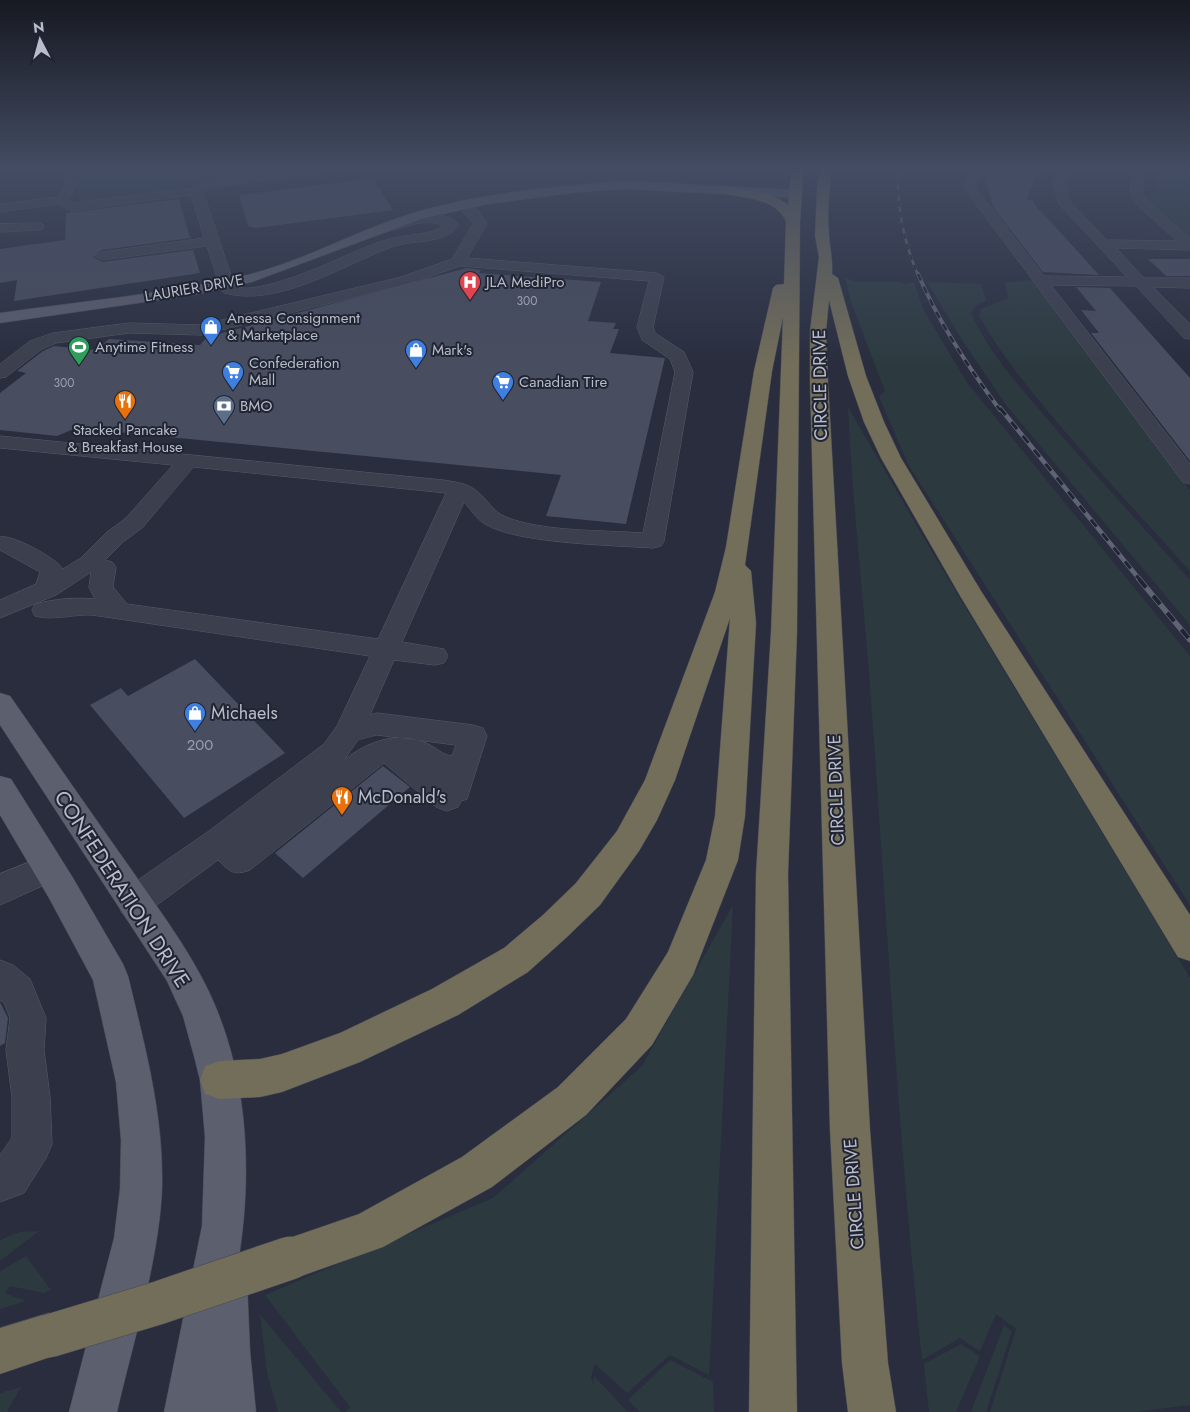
<svg xmlns="http://www.w3.org/2000/svg" width="1190" height="1412" viewBox="0 0 1190 1412" font-family="Jost,sans-serif">
  <style>
    .green { fill: #2c3a40 }
    .building { fill: #484d5f }
    .lines { fill: none; stroke-linecap: round; stroke-linejoin: round }
    .minor-casing { stroke: #575b69; stroke-width: 1 }
    .major-casing { stroke: #464957; stroke-width: 1 }
    .highway-casing { stroke: #444856; stroke-width: 1 }
    .minor { fill: #3c404e; fill-rule: evenodd }
    .major { fill: #5b5f6e; fill-rule: evenodd }
    .highway { fill: #736e5a; fill-rule: evenodd }
    .rail-far3-casing { stroke: #5f6475; stroke-width: 2.5 }
    .rail-far2-casing { stroke: #5f6475; stroke-width: 4 }
    .rail-far1-casing { stroke: #5f6475; stroke-width: 4.5 }
    .rail-casing { stroke: #5f6475; stroke-width: 5.5 }
    .rail-far3 { stroke: #212533; stroke-width: 2; stroke-dasharray: 5.5; stroke-linecap: butt }
    .rail-far2 { stroke: #212533; stroke-width: 2.5; stroke-dasharray: 7; stroke-linecap: butt }
    .rail-far1 { stroke: #212533; stroke-width: 3; stroke-dasharray: 9; stroke-linecap: butt }
    .rail { stroke: #212533; stroke-width: 4; stroke-dasharray: 11; stroke-linecap: butt }
    .highway-bridge-casing { stroke: #444856; stroke-width: 44; stroke-linecap: butt }
    .highway-bridge { stroke: #736e5a; stroke-width: 43 }
    .labels { text-anchor: middle; dominant-baseline: central; stroke-width: 4; stroke-linejoin: round; paint-order: stroke }
    .far-number-label { font-size: 12px; fill: #9da0ae }
    .far-poi-label { font-size: 15px; fill: #b9bcc9; stroke: #212533; text-anchor: start }
    .far-street-label { font-size: 15px; fill: #b9bcc9; stroke: #212533 }
    .number-label { font-size: 15px; fill: #9da0ae }
    .street-label { font-size: 18px; fill: #b9bcc9; stroke: #212533 }
    .poi-label { font-size: 18px; fill: #b9bcc9; stroke: #212533; text-anchor: start }
    .near-street-label { font-size: 21px; fill: #b9bcc9; stroke: #212533 }
  </style>
  <rect width="100%" height="100%" fill="#292d3e"/>
  <!-- green -->
  <path class="green" d="M79,168h246l-90,5 -24,6 -35,12 -97,13z
    M1142,168h48v71l-47,-35 -3,-10 17,2v-24l-15,-2z
    M845,278l12,4h44l3,2 10,-2 10,29 44,73 222,272v249l-281,-439 -30,-69 6,-6 -33,-86z
    M1032,280l158,210v81c-48,-54 -98,-106 -144,-162 -24,-29 -49,-60 -67,-93l2,-7 27,-11 -3,-15z
    M927,282l54,2 5,16 -10,6 -5,7c17,39 50,75 78,108 46,54 94,106 141,159v45l-184,-220 -42,-62z
    M848,407l84,145 258,426v427l-55,7h-145l26,-83 -20,-15 -16,37 -20,-13 -38,22c-23,-210 -34,-422 -49,-633 -7,-107 -20,-213 -25,-320z
    M733,905l-24,470 -39,-20 -43,38 -32,-29 -4,13 2,7 1,-8 34,36h-282l4,-5 -85,-112 228,-97 149,-132z
    M39,1231l-39,30v-21l19,-8z
    M26,1256l25,34 -7,3 -34,-7 -5,7 21,8 -26,8v-38z
    M260,1314l81,98h-63l-11,-39z
    M1004,1325l8,6 -26,81h-15z
    M961,1344l19,12 -24,56h-27l-5,-48z
    M670,1360l43,22 1,30h-74l-12,-12z
    M21,1387l-14,25h-7v-19z"/>
  <!-- building -->
  <path class="building" d="M986,168h51l-10,32h5l7,11h2l58,64 -56,-3 -50,-65 -9,-35z
    M368,179l6,1 19,30 -137,18 -8,-2 -9,-31z
    M179,199l11,39 -88,12 -9,7 9,5 91,-12 7,23 -186,28 3,-21 -17,3v-34l65,-9 1,-27z
    M1148,259h42v17h-24z
    M467,268l14,2 -2,3 122,9 -13,39 28,2 -3,6h6l-9,24 55,5 -39,166 -80,-8 15,-41 -485,-47 -19,8 -57,-6v-37l26,-20 -9,-2 26,-20 11,-5 42,4 13,-11 91,6 7,-8z
    M1076,287l34,1 80,90v83l-99,-128h8l-18,-23 15,1z
    M195,659l90,94 -101,65 -94,-113 31,-17 7,8z
    M383,766l27,21 -107,91 -28,-25z
    M0,1002l8,16 -3,25 -5,3z"/>
  <g class="lines">
    <!-- minor casing -->
    <g class="minor-casing">
      <path id="minor" d="M67,168h12l-2,16 -8,15 5,4 119,-15c23,-16 110,-20 140,-20l-6,4 -118,16 -6,4 31,92c8,13 63,-8 76,-13 26,-10 52,-24 79,-32 17,-5 40,-3 55,-13 -16,-9 -42,2 -58,6l-5,-1 -2,-3 2,-3c21,-5 62,-21 78,0 -14,20 -43,14 -64,21 -52,18 -115,62 -171,47l-3,-3 -14,-44 -105,14 -7,-4 7,-4 102,-14 -13,-43 -120,16 -12,-7 -59,8v-8l58,-7 7,-13z
        M972,168h12l-8,20 68,88 83,1 -68,-73 -5,-16 5,-20h12l-5,20 5,15 36,37 70,1 -43,-39 -4,-11 3,-23h12l-3,23 4,9 44,39v11l-74,-2 28,30h46v10l-37,-1 37,37v15l-6,-1 -48,-52 -85,-1 139,179v20l-7,-2 -219,-294z
        M463,200l16,11 8,13 -20,34 190,15 7,4 -11,50 2,6 29,19 9,20 -29,169 -3,5 -8,2c-41,-3 -135,-4 -168,-24 -9,-5 -14,-15 -21,-22l-62,140 42,7 4,7 -4,7 -9,2 -41,-5 -24,55 7,-2 96,12 10,3 4,8 -20,63 -6,2 -3,6 -11,4 -11,-4 -52,-44 -134,107c-16,6 -20,2 -32,-10l-72,53 -12,4 -12,-4 -5,-11 5,-11 87,-60 115,-87 13,-18 33,-70 -278,-41c-18,-1 -40,6 -57,1l-3,-6 3,-6c20,-5 40,-7 60,-5l-6,-12 2,-15 -35,23 -56,23v-18l36,-16 4,-12 -40,-22v-13c12,-3 56,21 63,32l18,-11 26,-26 19,-14 47,-53 -173,-17v-12l443,44c12,2 25,3 35,12 10,8 15,20 28,25 37,15 97,13 137,16l32,-161 -5,-13 -28,-19 -5,-13 12,-46 -189,-15 -49,17 -210,52 -72,-2 -73,10 -14,6 -36,28 -6,1v-14l30,-23 23,-8 76,-10 72,2 200,-48 51,-18 21,-35 -16,-20zM194,467l252,26 -68,146 -251,-35 -14,-17 3,-20 -4,-5 -7,-2 18,-18 19,-14zM377,735l79,10 -4,11c-10,-1 -15,-8 -24,-12 -29,-14 -60,-3 -84,16l14,-20z
        M37,223l5,1 2,3 -2,3 -42,2v-8z
        M49,854l11,4 5,10 -5,10 -60,27v-31z
        M0,960l13,5 17,14 16,39 -2,32 6,47 2,47 -6,14 -22,35 -24,9v-47l12,-17v-41l-6,-47 4,-32 -6,-15 -4,-3z"/>
    </g>
    <!-- major casing -->
    <g class="major-casing">
      <path id="major" d="M626,181l169,9 6,4 -6,4 -169,-9 -46,3 -92,12 -67,15 -169,63 -58,13 -194,28v-10c82,-12 166,-19 247,-38 57,-14 110,-45 166,-62 68,-20 142,-27 213,-32z
        M0,693l10,3c41,59 82,118 123,176 31,45 64,88 84,138 32,79 35,170 21,253l3,1 6,16 3,71 6,61h-92l38,-186 3,-89 -5,-57 -6,-24 -11,-40 -16,-35 -167,-256z
        M0,776l11,3 62,99 50,86 5,12c17,71 36,139 34,213 -3,71 -29,153 -45,223h-48l45,-174 6,-49 1,-49 -5,-58 -23,-102 -44,-82 -49,-83z"/>
    </g>
    <!-- highway casing -->
    <g class="highway-casing">
      <path id="highway" d="M792,168h12l-4,53 -3,411 -9,242 9,538h-48l7,-538 15,-242 12,-315 -11,54 -27,194 6,6 5,52 -11,193 -7,44 -45,115 -41,70 -66,70 -94,72 -109,60 -93,33 -15,-7 -7,-15 7,-15 84,-29 103,-57 96,-70 68,-68 42,-67 38,-92 9,-44 15,-198 -55,162 -18,40 -18,31 -39,54 -33,32 -39,35 -70,43 -98,47 -78,30 -22,5 -41,2 -14,-5 -5,-14 5,-14 14,-5 41,-2 22,-5 58,-21 92,-44 72,-41 39,-33 33,-32 41,-52 28,-51 70,-188 11,-45 28,-176 19,-83 3,-3 8,-1 2,-63c-13,-25 -43,-22 -66,-28l-2,-3 6,-4c21,4 47,5 64,19z
        M820,168h12c-3,22 -5,45 -3,67 1,14 4,25 3,39l6,4 28,98 18,46 17,36 80,133 209,324v46l-12,-4 -219,-363 -78,-136 -17,-36 -16,-46 -19,-76 -3,31 2,51 42,748 18,233 8,49h-48l-6,-49 -12,-233 -20,-748v-51l9,-74 -4,-21 2,-47z
        M49,1313l16,7 7,16 -7,16 -65,22v-46z"/>
    </g>
    <!-- minor -->
    <use href="#minor" class="minor"/>
    <!-- major -->
    <use href="#major" class="major"/>
    <!-- highway -->
    <use href="#highway" class="highway"/>
    <!-- rail-far3 casing -->
    <g class="rail-far3-casing">
      <path id="rail-far3" d="M897,168c1,40 5,70 21,107"/>
    </g>
    <!-- rail-far2 casing -->
    <g class="rail-far2-casing">
      <path id="rail-far2" d="M918,274c21,49 50,93 82,136"/>
    </g>
    <!-- rail-far1 casing -->
    <g class="rail-far1-casing">
      <path id="rail-far1" d="M1000,408l140,172"/>
    </g>
    <!-- rail casing -->
    <g class="rail-casing">
      <path id="rail" d="M1139,579l51,61"/>
    </g>
    <!-- rail-far3 -->
    <use href="#rail-far3" class="rail-far3"/>
    <!-- rail-far2 -->
    <use href="#rail-far2" class="rail-far2"/>
    <!-- rail-far1 -->
    <use href="#rail-far1" class="rail-far1"/>
    <!-- rail -->
    <use href="#rail" class="rail"/>
    <!-- highway-bridge casing -->
    <g class="highway-bridge-casing">
      <path id="highway-bridge" d="M49,1336l109,-33 132,-45"/>
    </g>
    <!-- highway-bridge -->
    <use href="#highway-bridge" class="highway-bridge"/>
  </g>
  <!-- sky -->
  <linearGradient id="sky" x2="0" y2="1"><stop stop-color="#171922"/><stop offset="0.46" stop-color="#434c63"/><stop offset="1" stop-color="#434c63" stop-opacity="0"/></linearGradient>
  <rect width="1190" height="366" fill="url(#sky)"/>
  <!-- icons -->
  <defs>
    <g id="hospital-pin" transform="scale(1.125)"><path d="M0 17L-7.5 6A9.5 9.5 0 1 1 7.5 6Z" fill="#e0444e" stroke="#212533"/><path d="M-5-5h3v3.5h4V-5h3V5h-3V1.5h-4V5h-3Z" fill="#fff"/></g>
    <g id="shop-pin" transform="scale(1.125)"><path d="M0 17L-7.5 6A9.5 9.5 0 1 1 7.5 6Z" fill="#3f7fe0" stroke="#212533"/><path d="M-5-2.5h2.3a2.7 3.5 0 0 1 5.4 0H5L5.5 6h-11ZM-1.5-2.5h3a1.5 2.3 0 0 0-3 0Z" fill="#fff"/></g>
    <g id="stadium-pin" transform="scale(1.125)"><path d="M0 17L-7.5 6A9.5 9.5 0 1 1 7.5 6Z" fill="#2e9e5b" stroke="#212533"/><path d="M0-5a6.5 5 0 1 0 0 10a6.5 5 0 1 0 0-10ZM-3.5-1.8h7v3.6h-7Z" fill="#fff"/></g>
    <g id="supermarket-pin" transform="scale(1.125)"><path d="M0 17L-7.5 6A9.5 9.5 0 1 1 7.5 6Z" fill="#3f7fe0" stroke="#212533"/><path d="M-6-5.5h2.5l.6 2H6L4.5 2H-2.5L-4.4-4H-6ZM-1.5 3.2a1.3 1.3 0 1 0 .1 0ZM3 3.2a1.3 1.3 0 1 0 .1 0Z" fill="#fff"/></g>
    <g id="restaurant-pin" transform="scale(1.125)"><path d="M0 17L-7.5 6A9.5 9.5 0 1 1 7.5 6Z" fill="#e8710a" stroke="#212533"/><path d="M-5-6h1v4h1v-4h1v4h1v-4h1v5L-1.5 .5V6h-2V.5L-5-1ZM5-6V6H3V1.5H1.5Q1.5-4 5-6Z" fill="#fff"/></g>
    <g id="bank-pin" transform="scale(1.125)"><path d="M0 17L-7.5 6A9.5 9.5 0 1 1 7.5 6Z" fill="#5c6f8a" stroke="#212533"/><path d="M-6-4H6V4H-6ZM0-2.3a2.3 2.3 0 1 0 0 4.6a2.3 2.3 0 1 0 0-4.6Z" fill="#fff"/></g>
  </defs>
  <g fill-rule="evenodd">
    <use href="#hospital-pin" x="470" y="282"/>
    <use href="#shop-pin" x="211" y="327"/>
    <use href="#stadium-pin" x="79" y="347"/>
    <use href="#shop-pin" x="416" y="350"/>
    <use href="#supermarket-pin" x="233" y="372"/>
    <use href="#supermarket-pin" x="503" y="382"/>
    <use href="#restaurant-pin" x="125" y="401"/>
    <use href="#bank-pin" x="224" y="406"/>
    <use href="#shop-pin" x="195" y="713"/>
    <use href="#restaurant-pin" x="342" y="797"/>
  </g>
  <g class="labels">
    <!-- far-number labels -->
    <g class="far-number-label">
      <text x="527" y="301">300</text>
      <text x="64" y="383">300</text>
    </g>
    <!-- far-poi labels -->
    <g class="far-poi-label">
      <text x="486" y="282">JLA MediPro</text>
      <text x="227" y="318">Anessa Consignment<tspan x="227" dy="17">&amp; Marketplace</tspan></text>
      <text x="95" y="347">Anytime Fitness</text>
      <text x="432" y="350">Mark's</text>
      <text x="249" y="363">Confederation<tspan x="249" dy="17">Mall</tspan></text>
      <text x="519" y="382">Canadian Tire</text>
      <text x="240" y="406">BMO</text>
      <text x="125" y="430" text-anchor="middle">Stacked Pancake<tspan x="125" dy="17">&amp; Breakfast House</tspan></text>
    </g>
    <!-- far-street labels -->
    <g class="far-street-label">
      <text transform="translate(194 288) rotate(-10)">LAURIER DRIVE</text>
    </g>
    <!-- number labels -->
    <g class="number-label">
      <text x="200" y="745">200</text>
    </g>
    <!-- street labels -->
    <g class="street-label">
      <text transform="translate(820 385) rotate(-91)">CIRCLE DRIVE</text>
      <text transform="translate(836 790) rotate(-92)">CIRCLE DRIVE</text>
      <text transform="translate(854 1194) rotate(-94)">CIRCLE DRIVE</text>
    </g>
    <!-- poi labels -->
    <g class="poi-label">
      <text x="211" y="713">Michaels</text>
      <text x="358" y="797">McDonald's</text>
    </g>
    <!-- near-street labels -->
    <g class="near-street-label">
      <text transform="translate(122 889) rotate(57)">CONFEDERATION DRIVE</text>
    </g>
  </g>
  <!-- north arrow -->
  <g transform="translate(40 40) rotate(354)" stroke="#212533" stroke-width="4" paint-order="stroke">
  <path d="M0-4L9 19L0 12L-9 19Z" fill="#b9bcc9"/>
  <text y="-8" font-size="14" font-weight="bold" text-anchor="middle" fill="#b9bcc9">N</text>
  </g>
</svg>
